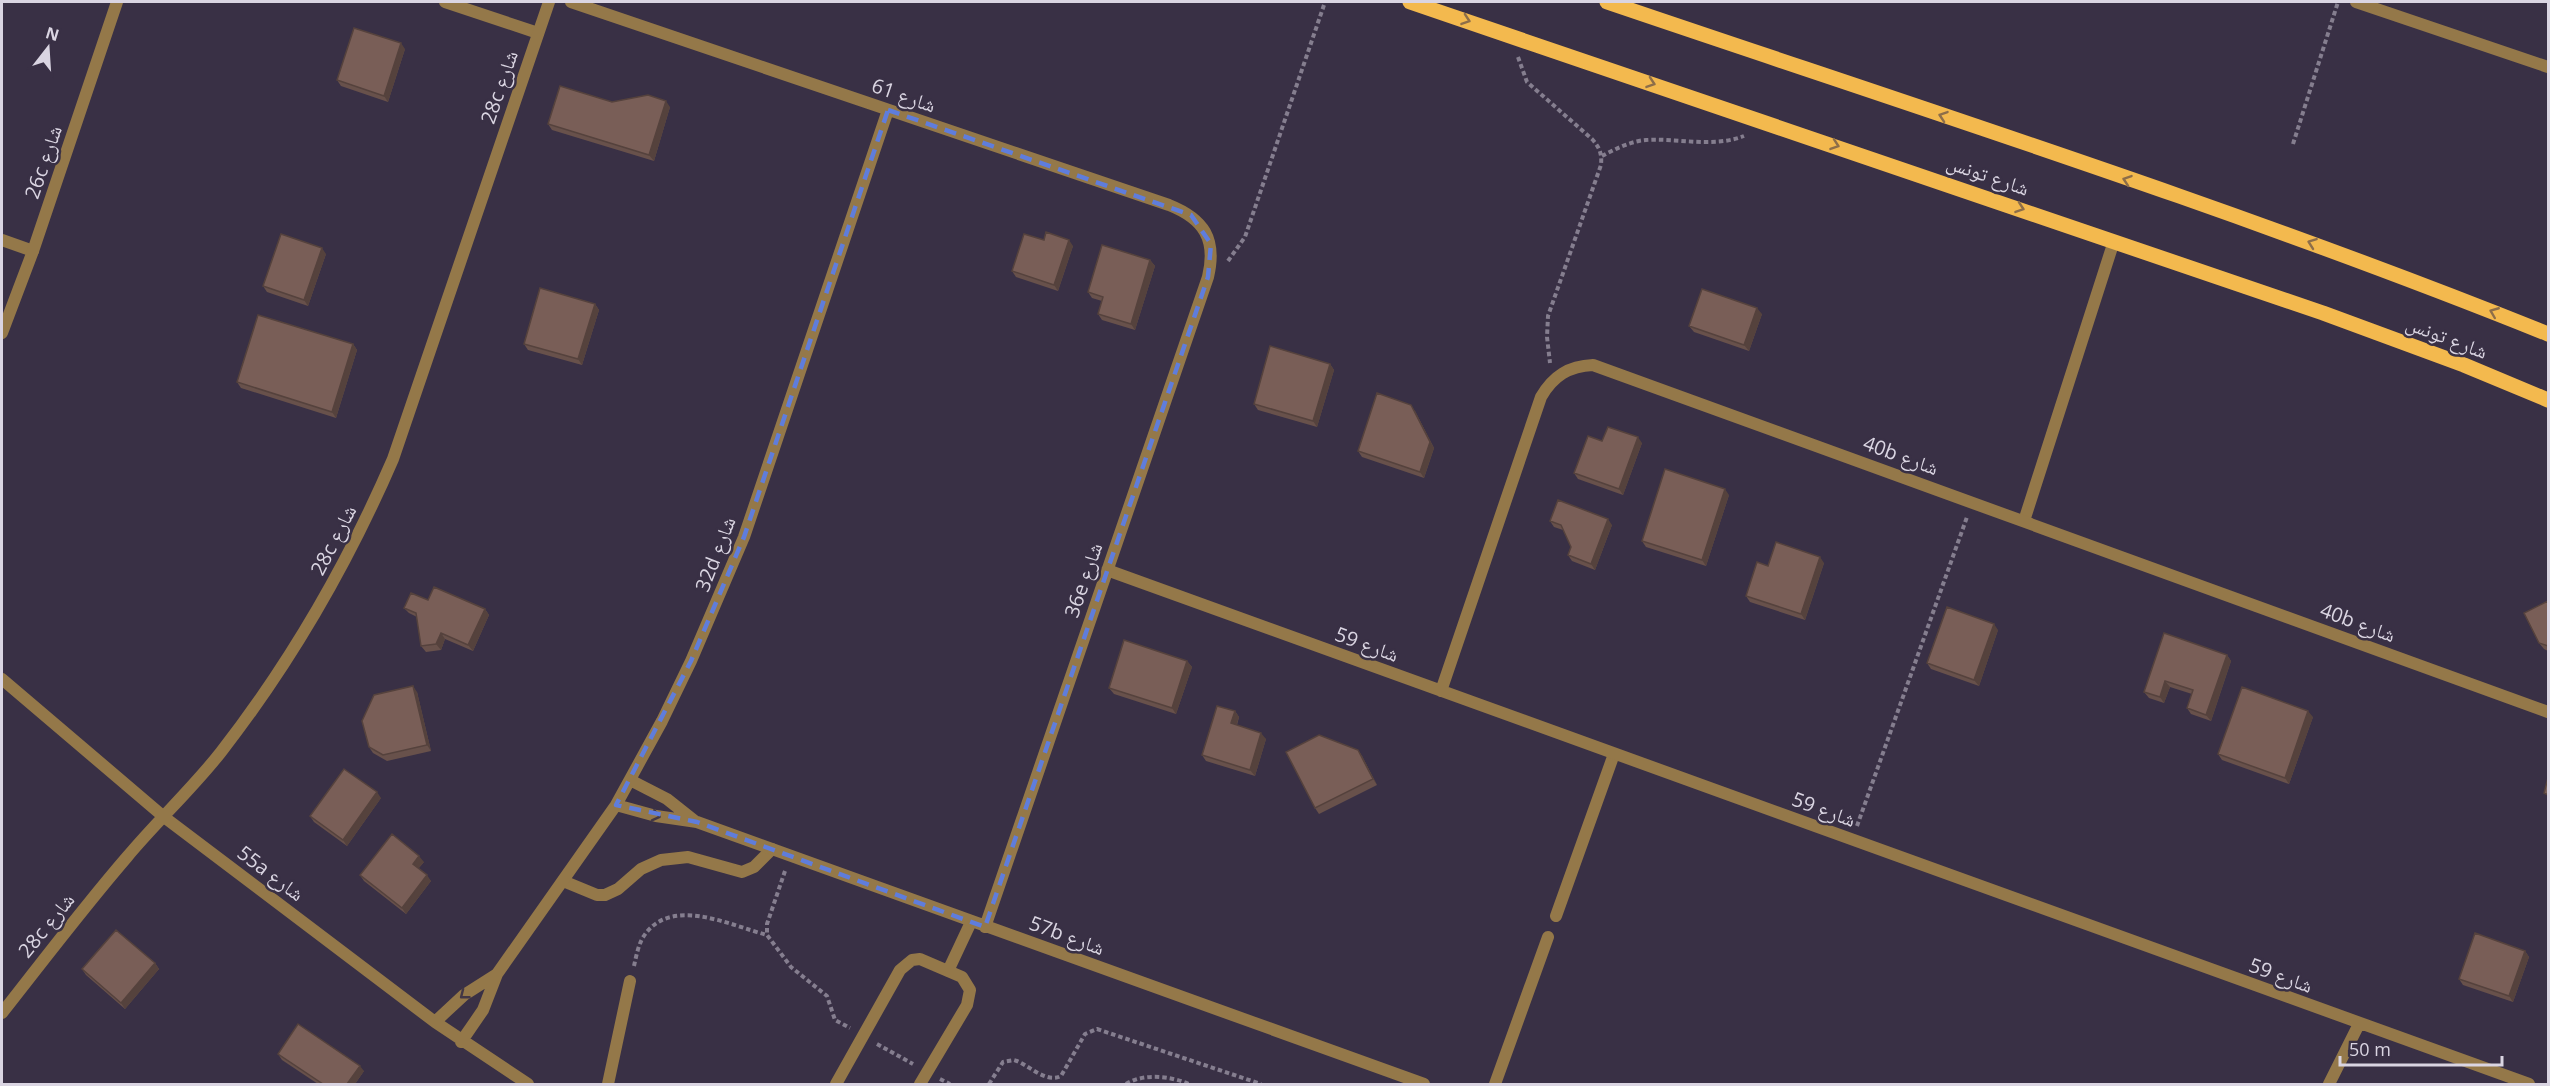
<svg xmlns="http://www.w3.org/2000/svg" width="2550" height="1086" viewBox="0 0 2550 1086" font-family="'Open Sans','Noto Naskh Arabic',sans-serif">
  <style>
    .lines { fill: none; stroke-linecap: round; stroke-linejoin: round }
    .path { stroke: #857e8f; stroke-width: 4; stroke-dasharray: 4.5 3; stroke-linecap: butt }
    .service { stroke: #947849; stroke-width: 12 }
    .minor { stroke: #947849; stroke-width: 12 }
    .primary { stroke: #f3b94e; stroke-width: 15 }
    .wall { fill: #68514b }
    .shaded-wall { fill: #55423d }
    .building { fill: #795e57; stroke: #55423d; stroke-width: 1.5 }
    .oneway { stroke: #8d6e49 }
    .oneway2 { stroke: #423745 }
    .marked { fill: none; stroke: #5f7ddc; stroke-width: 4.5; stroke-dasharray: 12 8; stroke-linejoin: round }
    .labels { text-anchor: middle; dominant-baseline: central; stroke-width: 5; stroke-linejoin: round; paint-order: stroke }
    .street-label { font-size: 20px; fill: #dad5e2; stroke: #393045 }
  </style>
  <rect width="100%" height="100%" fill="#393045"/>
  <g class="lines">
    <!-- path -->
    <path class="path" d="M1518,57l9,25 65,57c8,9 10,15 9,26l-53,151 -1,21 3,26
      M2293,144l45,-142
      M1602,156c13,-7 29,-15 44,-16 33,-2 67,8 98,-4
      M1228,261l17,-24 80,-235
      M1857,826l110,-309
      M785,871l-18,53v11l24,32 36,29 8,24 15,8
      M634,966c2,-9 4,-19 8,-27 26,-45 87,-14 125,-4
      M877,1044l36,20
      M940,1079l10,5
      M989,1084l14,-22 11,-2c14,4 32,24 47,16l24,-42 12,-5 164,55
      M1126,1084c18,-11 44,-8 63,0"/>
    <!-- service -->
    <path class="service" d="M445,2l93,31
      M2,240l31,11
      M2024,521l90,-280
      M563,881l34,14h8l13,-6 23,-20 20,-9 27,-3 54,15 12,-5 18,-18
      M1556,916l58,-162
      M948,971l23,-49
      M608,1084l22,-103
      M836,1084l64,-114 12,-10 8,-1 42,18 8,13 -3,15 -47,79
      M1495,1084l53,-147"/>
    <!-- minor -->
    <path class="minor" d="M571,2l598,203c35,14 48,34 39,72l-223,650
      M2356,2l192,65
      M2,333l31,-82 84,-249
      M1107,570l1422,514
      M2,679l162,138 271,205 93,62
      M1441,691l100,-294c12,-21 28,-31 52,-32l955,347
      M630,780l37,19 29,23
      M616,805l40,11 41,6 727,262
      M2,1013c41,-52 81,-105 125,-156 30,-36 65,-68 94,-105 70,-90 127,-189 172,-293l156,-457
      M435,1022l29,-27 33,-21
      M461,1042l22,-32 14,-36 119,-169 46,-84 29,-60 53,-124 144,-427
      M2329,1084l30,-60"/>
    <!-- primary -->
    <path class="primary" d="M1410,2l913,311 141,52 84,35
      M1607,2c315,107 633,208 941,332"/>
  </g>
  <!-- wall -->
  <path class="wall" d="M405,49l-17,53 -47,-16 -4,-6z
    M670,107l-16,54 -102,-31 -4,-6z
    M1044,240l29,6 -15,45 -42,-14 -4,-6z
    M326,254l-18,52 -41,-14 -4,-6z
    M1150,260l5,6 -20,64 -33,-10 -4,-6 4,-13 -10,-3 -4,-6z
    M595,304l4,6 -17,55 -54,-15 -4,-6z
    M1762,314l-13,37 -55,-19 -5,-6z
    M353,344l4,6 -21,68 -95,-30 -4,-6z
    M1330,364l4,6 -17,57 -59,-17 -4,-6z
    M1415,411l19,37 -10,30 -62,-21 -4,-6z
    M1602,441l40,2 -19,52 -45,-16 -4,-6z
    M1729,495l-23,71 -60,-19 -4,-6z
    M1550,521l62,4 -17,45 -23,-9 -4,-6 3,-8 -8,-17 -9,-3z
    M1824,563l-19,57 -55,-18 -4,-6 22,-30z
    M428,600l57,9 4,6 -16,36 -28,-12 -4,11 -15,2 -5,-6 -4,-29 -8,-4 -5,-5z
    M2548,601v50l-4,-2 -5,-6z
    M1998,630l-19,56 -48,-17 -4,-6z
    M2164,633l63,22 4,6 -20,60 -20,-7 -4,-6 5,-14 -22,-7 -6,16 -15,-5 -5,-6z
    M1187,661l5,6 -16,47 -62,-20 -5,-6z
    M417,692l14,59 -44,10 -14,-8 -4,-6z
    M1235,711l4,6 -2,8 29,14 -11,37 -49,-15 -4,-6z
    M2313,717l-24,67 -67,-24 -4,-6z
    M1358,750l4,6 15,29 -58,29 -4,-6z
    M381,798l-34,48 -33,-24 -4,-6z
    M424,862l-6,7 13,12 -25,33 -42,-33 -4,-6z
    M2525,951l4,6 -16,45 -50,-17 -4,-6z
    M155,963l4,6 -34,40 -39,-34 -4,-6z
    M278,1054l86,17 -9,13h-37l-36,-24z"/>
  <!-- shaded-wall -->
  <path class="shaded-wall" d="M401,43l4,6 -17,53 -4,-6z
    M666,101l4,6 -16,54 -5,-6z
    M1069,240l4,6 -15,45 -4,-6z
    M322,248l4,6 -18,52 -4,-6z
    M1150,260l5,6 -20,64 -4,-6z
    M595,304l4,6 -17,55 -4,-6z
    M1757,308l5,6 -13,37 -5,-6z
    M353,344l4,6 -21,68 -4,-6z
    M1330,364l4,6 -17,57 -4,-6z
    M1411,405l4,6 19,37 -10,30 -4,-6z
    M1638,437l4,6 -19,52 -4,-6z
    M1725,489l4,6 -23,71 -4,-6z
    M1608,519l4,6 -17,45 -4,-6z
    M1820,557l4,6 -19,57 -4,-6z
    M485,609l4,6 -16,36 -5,-6z
    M1994,624l4,6 -19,56 -5,-6z
    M441,633l4,6 -4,11 -5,-6z
    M2227,655l4,6 -20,60 -5,-6z
    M1187,661l5,6 -16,47 -4,-6z
    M2165,681l5,6 -6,16 -4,-6z
    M413,686l4,6 14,59 -4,-6z
    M1235,711l4,6 -4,12 -4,-6z
    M2308,711l5,6 -24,67 -4,-6z
    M1261,733l5,6 -11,37 -5,-6z
    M1358,750l4,6 15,29 -4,-6z
    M377,792l4,6 -34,48 -4,-6z
    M419,856l5,6 -7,8 -4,-6z
    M427,875l4,6 -25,33 -4,-6z
    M2525,951l4,6 -16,45 -4,-6z
    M155,963l4,6 -34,40 -4,-6z
    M360,1066l4,5 -9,13h-8z"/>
  <!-- building -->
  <path class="building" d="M354,28l47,15 -17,53 -47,-16z
    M560,86l52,16 36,-7 18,6 -17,54 -101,-31z
    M1046,232l23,8 -15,45 -42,-14 12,-37 20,6z
    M281,234l41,14 -18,52 -41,-14z
    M1102,245l48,15 -19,64 -33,-10 5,-17 -15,-5z
    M540,288l55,16 -17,55 -54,-15z
    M1702,289l55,19 -13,37 -55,-19z
    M258,315l95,29 -21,68 -95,-30z
    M1270,346l60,18 -17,57 -59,-17z
    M1377,393l34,12 19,37 -10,30 -62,-21z
    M1608,427l30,10 -19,52 -45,-16 14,-37 14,5z
    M1665,469l60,20 -23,71 -60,-19z
    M1558,500l50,19 -17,45 -23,-9 3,-8 -10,-22 -11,-4z
    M1776,542l44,15 -19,57 -55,-18 11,-34 11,4z
    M434,587l51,22 -17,36 -27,-12 -5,11 -15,2 -5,-33 -12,-5 7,-15 17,7z
    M2548,601v45l-9,-3 -15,-30z
    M1947,607l47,17 -20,56 -47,-17z
    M2164,633l63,22 -21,60 -19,-7 6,-18 -28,-9 -5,16 -16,-5z
    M1124,640l63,21 -15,47 -63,-20z
    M413,686l14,59 -44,10 -14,-8 -7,-26 12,-26z
    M2242,687l66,24 -23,67 -67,-24z
    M1217,706l18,5 -4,12 30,10 -11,37 -48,-15z
    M1319,735l39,15 15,29 -58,29 -29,-56z
    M344,769l33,23 -34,48 -33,-24z
    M2548,778v17l-4,-2z
    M392,834l27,22 -6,8 14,11 -25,33 -42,-33z
    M116,930l39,33 -34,40 -39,-34z
    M2475,933l50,18 -16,45 -50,-17z
    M298,1024l62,42 -13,18h-24l-45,-30z"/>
  <!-- one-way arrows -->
  <defs><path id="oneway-chevron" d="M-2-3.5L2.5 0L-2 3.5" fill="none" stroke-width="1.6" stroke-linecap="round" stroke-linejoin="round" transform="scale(1.5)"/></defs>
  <g class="oneway">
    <use href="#oneway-chevron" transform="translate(1466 20) rotate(19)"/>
    <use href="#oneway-chevron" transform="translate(1651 83) rotate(19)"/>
    <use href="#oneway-chevron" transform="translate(1943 116) rotate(-161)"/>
    <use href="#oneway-chevron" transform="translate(1835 145) rotate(19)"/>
    <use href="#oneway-chevron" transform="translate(2127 180) rotate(-161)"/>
    <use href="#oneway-chevron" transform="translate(2020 208) rotate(19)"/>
    <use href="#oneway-chevron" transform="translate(2312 243) rotate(-160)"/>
    <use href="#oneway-chevron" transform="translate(2494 312) rotate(-158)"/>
  </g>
  <g class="oneway2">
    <use href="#oneway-chevron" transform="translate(656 816) rotate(13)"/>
    <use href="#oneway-chevron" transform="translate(464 995) rotate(142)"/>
  </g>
  <!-- marked area -->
  <path class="marked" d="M888,110l303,105 20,29 -3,33 -223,650 -288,-105 -81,-17 75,-144 53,-124z"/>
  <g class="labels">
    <!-- street labels -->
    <g class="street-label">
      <text transform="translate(499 87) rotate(-71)">28c شارع</text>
      <text transform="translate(904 95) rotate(19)">شارع 61</text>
      <text transform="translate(43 162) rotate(-71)">26c شارع</text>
      <text transform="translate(1988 175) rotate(19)">شارع تونس</text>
      <text transform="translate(2447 337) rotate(21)">شارع تونس</text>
      <text transform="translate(1901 455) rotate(20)">40b شارع</text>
      <text transform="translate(333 540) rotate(-63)">28c شارع</text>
      <text transform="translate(715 554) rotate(-69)">32d شارع</text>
      <text transform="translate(1083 580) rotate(-71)">36e شارع</text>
      <text transform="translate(2358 622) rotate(20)">40b شارع</text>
      <text transform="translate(1367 644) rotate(20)">شارع 59</text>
      <text transform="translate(1824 809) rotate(20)">شارع 59</text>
      <text transform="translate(271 873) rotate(37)">55a شارع</text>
      <text transform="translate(46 925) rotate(-51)">28c شارع</text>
      <text transform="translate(1067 935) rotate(20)">57b شارع</text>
      <text transform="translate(2281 975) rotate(20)">شارع 59</text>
    </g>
  </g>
  <!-- border -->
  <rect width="2550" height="1086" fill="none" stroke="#dad5e2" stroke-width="6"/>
  <!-- north arrow -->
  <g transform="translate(48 48) rotate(17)" stroke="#393045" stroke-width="4.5" paint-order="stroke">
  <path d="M0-4.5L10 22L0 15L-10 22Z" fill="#dad5e2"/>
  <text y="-9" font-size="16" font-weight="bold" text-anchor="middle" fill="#dad5e2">N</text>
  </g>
  <!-- scale -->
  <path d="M2340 1056v9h162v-9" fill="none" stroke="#dad5e2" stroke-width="3"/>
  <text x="2349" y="1056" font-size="18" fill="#dad5e2" stroke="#393045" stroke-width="4.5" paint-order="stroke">50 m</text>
</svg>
